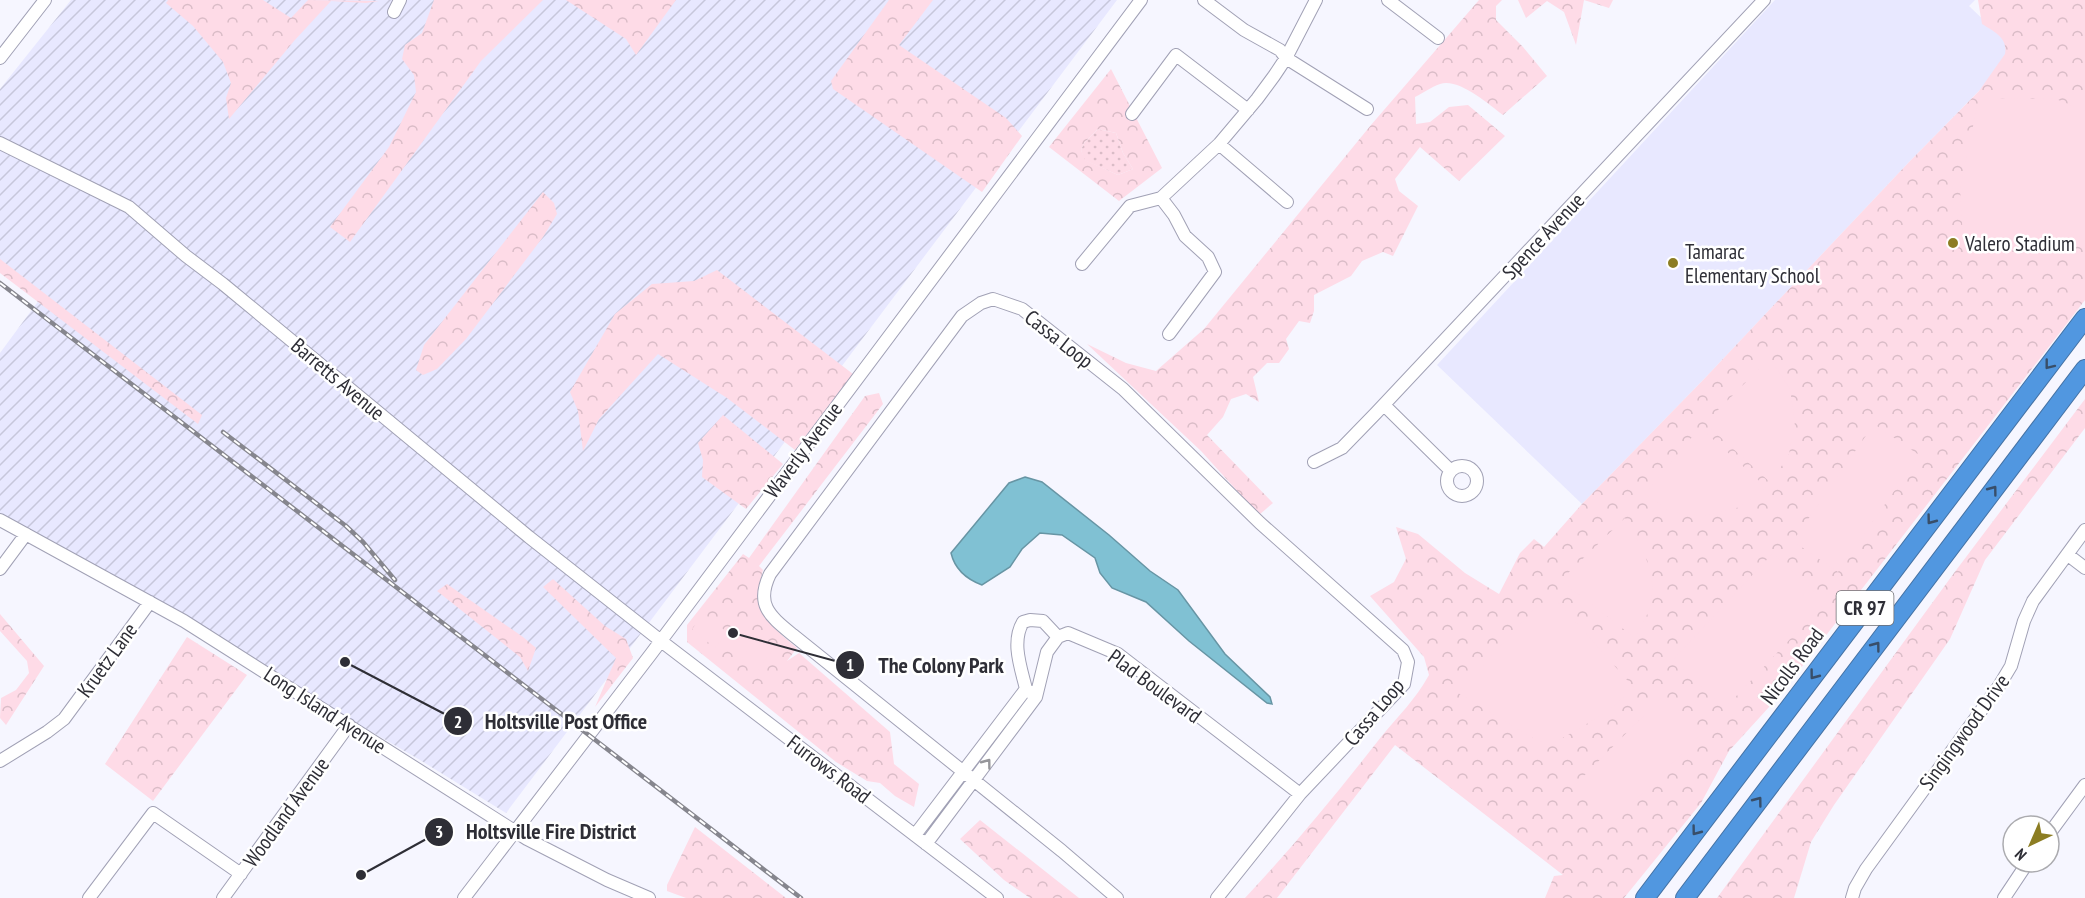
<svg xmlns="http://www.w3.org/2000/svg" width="2085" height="898" viewBox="0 0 2085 898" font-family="'PT Sans Narrow',sans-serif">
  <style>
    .built { fill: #e8e8ff }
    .industrial { fill: url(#industrial-furrows) }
    .grass { fill: url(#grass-dots) }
    .forest { fill: url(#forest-crowns); fill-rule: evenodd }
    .pitch { fill: #fedbe7 }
    .water { fill: #80c1d3; stroke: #6795a4; stroke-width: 1.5 }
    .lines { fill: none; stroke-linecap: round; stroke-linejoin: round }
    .minor-casing { stroke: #a1a1b5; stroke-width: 14 }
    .highway-casing { stroke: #4572a4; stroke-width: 20 }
    .minor { stroke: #fff; stroke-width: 12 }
    .highway { stroke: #5197e0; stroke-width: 18 }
    .rail-casing { stroke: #86868e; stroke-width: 4.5 }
    .rail { stroke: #fff; stroke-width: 2; stroke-dasharray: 7; stroke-linecap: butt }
    .oneway { stroke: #384e69 }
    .oneway2 { stroke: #96969a }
    .poi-dot { fill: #8c7d23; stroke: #fff; stroke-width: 2 }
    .labels { text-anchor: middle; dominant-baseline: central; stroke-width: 5; stroke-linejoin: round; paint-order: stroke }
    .shield { fill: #fff; stroke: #6d6d72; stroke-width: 1.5 }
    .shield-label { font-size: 20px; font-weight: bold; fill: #2e2e36 }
    .street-label { font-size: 21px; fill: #2e2e36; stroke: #fff }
    .poi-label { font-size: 21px; fill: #2e2e36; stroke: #fff; text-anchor: start }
    .leader { fill: none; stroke: #2e2e36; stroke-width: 2 }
    .callout-dot { fill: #2e2e36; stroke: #fff; stroke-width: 2 }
    .mark-label { font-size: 18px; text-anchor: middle; font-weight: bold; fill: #fff }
    .callout-label { font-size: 22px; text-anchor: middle; font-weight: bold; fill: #2e2e36; stroke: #fff; stroke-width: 5; stroke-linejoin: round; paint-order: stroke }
  </style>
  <defs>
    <pattern id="industrial-furrows" width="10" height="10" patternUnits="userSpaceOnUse" patternTransform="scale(1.5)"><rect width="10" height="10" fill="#e8e8ff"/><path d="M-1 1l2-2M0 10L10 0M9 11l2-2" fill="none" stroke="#c7c7db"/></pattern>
    <pattern id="grass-dots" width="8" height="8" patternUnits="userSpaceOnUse" patternTransform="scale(1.5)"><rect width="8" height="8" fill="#fedbe7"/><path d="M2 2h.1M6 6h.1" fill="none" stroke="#dabcc7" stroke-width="1.8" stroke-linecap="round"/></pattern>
    <pattern id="forest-crowns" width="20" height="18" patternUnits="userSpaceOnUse" patternTransform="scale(1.5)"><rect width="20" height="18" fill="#fedbe7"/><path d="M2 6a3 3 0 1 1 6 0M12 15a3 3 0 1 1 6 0" fill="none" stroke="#dabcc7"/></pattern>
  </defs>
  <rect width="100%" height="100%" fill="#f6f6ff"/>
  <!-- built -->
  <path class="built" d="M1775,0h200l-6,6 48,46 -107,109 -205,217 -123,126 -145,-139z"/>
  <!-- industrial -->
  <path class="industrial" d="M71,0h1046l-611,813 -86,-53 -420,-245v-162l42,-57 -42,-33v-174z"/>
  <!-- grass -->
  <path class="grass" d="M1098,129l18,4 7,20 10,16 -15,6 -34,-15 -3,-10 3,-7z"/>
  <!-- forest -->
  <path class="forest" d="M168,0h95l28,18 17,-18 71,1 -13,2 -35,-2 -37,40 -65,78 -3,-21 5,-15 -8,-21 -30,-36 -27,-23z
    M434,0h109l-62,61 -131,181 -20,-15 59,-80 27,-55 -2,-17 -12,-16 3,-14 17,-12z
    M566,0h110l-40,55 -10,-16z
    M889,0h44l-34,45 107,73 16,18 -40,56 -149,-103 -2,-8z
    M1479,0h23l-6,6v14l27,27 24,29 -44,39c-15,-11 -44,-37 -63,-31 -9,3 -17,9 -25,13l1,27 14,-2 19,-15 19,-2 37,31 -46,45 -39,-34 -25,32 4,12 19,15 -25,50 -10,-4 -21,9 -11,15 -37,19v16l-4,12 -11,-2 -13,18 3,10 -10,14h-12l-14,14 6,25 -13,-8 -15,5 -8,18 -16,18 66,68 -14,12 -58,-64 -114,-107 39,19 30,8 48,-42 167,-204z
    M1518,0h95l-4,8 -25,-8 -8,45 -12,-33 -17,-11 -21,17z
    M1978,0h107v300l-305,395 -51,56 -28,52 -77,95h-79l9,-22 9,-1 -168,-130 -118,153h-32c48,-51 93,-106 136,-161 18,-22 34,-37 48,-62l-5,-18 -54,-61 24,-14 12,-23 -10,-32 22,7 47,39 34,21 21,-41 14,-14 10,8 38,-43 123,-126 205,-217 69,-70 26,-37c3,-16 -10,-22 -23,-30z
    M1111,69l51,99 -43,33 -70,-54zM1098,129l18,4 7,20 10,16 -15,6 -33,-15 -4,-10 3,-7z
    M543,192l11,11 3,11 -14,23 -77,102 -29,30 -14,6 -7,-5 8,-25z
    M0,259l202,156 -4,9 -198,-151z
    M717,270l136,104 -58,76 -68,-52 -69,-44 -59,65 -16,32 -5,-40 -8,-19 45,-78 37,-30 42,-3z
    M879,393l4,11 -124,162 4,4c-12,41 4,53 34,78l-10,13 12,-8 91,79 4,32 25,20 -5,23 -19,-11 -15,-13 -13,-2 -31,-19 -149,-120v-17l56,-71 6,4 116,-162z
    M2085,399v29l-100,132 -35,79 -116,166 -23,37 -17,56h-77l237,-325z
    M723,415l60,49 -37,45 -44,-32 1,-17 -5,-17z
    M553,579l52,47 21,13 7,19 -38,49 21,-49 -73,-71z
    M447,584l76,53 13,11 -8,23 -8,-14 -83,-66z
    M0,614l44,52 -38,59 -6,-7 1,-20 15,-8 13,-17 -2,-12 -27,-30z
    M187,637l60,38 -94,126 -48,-37z
    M980,820l99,78h-49l-26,-18 -44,-41z
    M695,827l91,71h-100l-19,-7v-6z"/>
  <!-- pitch -->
  <path class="pitch" d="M1979,98l77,1 29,12v124l-65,15h-45l-12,-12 -3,-50z
    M1770,358l20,31 5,33 -6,32 -18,29 -63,-57v-6z
    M1874,424l45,31 -81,117 -45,-31z
    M1697,431h7l62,56 -26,20 -36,9 -34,-4 -25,-18z
    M1625,518c17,29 36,60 23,94 -3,9 -8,17 -13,26l-71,-55v-6z
    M1773,553l52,49 -100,106 -52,-48z
    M1557,601l78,88 -35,27 -46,27h-8l-10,-3 -78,-47 82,-90z
    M704,614l23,18 -12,16 -23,-19z
    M748,627l11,8 -19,25 -11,-9z
    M764,639l11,8 -19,25 -11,-9z
    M1663,696l38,38 -88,89 -38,-38z"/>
  <!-- water -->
  <path class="water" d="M1025,477l17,5 67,53 41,36 28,19 47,64 45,43 2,7 -5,-1 -78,-62 -43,-39 -34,-14 -12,-15 -5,-15 -33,-23 -22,-2 -18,16 -12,18 -28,18c-16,-6 -27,-15 -31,-32l58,-70z"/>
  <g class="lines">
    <!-- minor casing -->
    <g class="minor-casing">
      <path id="minor" d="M1204,0l40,30 36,20 6,8 81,51
        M1388,0l50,38
        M394,12l6,-12
        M0,58l45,-58
        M1132,114l44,-59 72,55
        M0,143l129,64 57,49 37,28 306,253 132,104 336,257
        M1219,144l68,58
        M1161,198l13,17 11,21 23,21 7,15 -46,62
        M1082,264l48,-58 31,-8 58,-54 38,-45 17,-23 12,-18 30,-58
        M1384,405l67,66
        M1314,462l28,-14 34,-35 388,-413
        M1447 481a15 15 0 1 1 30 0a15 15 0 1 1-30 0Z
        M0,520l184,101 343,218 80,41 42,18
        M2068,555l17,13
        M0,569l26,-35
        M1030,692l-4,-3c-5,-21 -15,-47 -3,-67l7,-2 13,1 15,16
        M0,761l47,-29 17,-13 86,-117
        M2049,834l36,-49
        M915,835l111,-146
        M926,844l110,-147 11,-45 11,-15 10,-4 50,21 182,140
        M89,898l64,-85 88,61
        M223,898l126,-173
        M464,898l187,-244 490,-654
        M1117,898l-55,-47 -269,-216c-23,-19 -38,-30 -23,-61l192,-258 19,-13 12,-4 29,10 101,80 137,134 143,127 5,12 -4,22 -104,110 -83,104
        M1852,898l3,-10 11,-19 133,-183 12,-20 13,-45 9,-20 52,-71
        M2004,898l24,-36"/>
    </g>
    <!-- highway casing -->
    <g class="highway-casing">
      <path id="highway" d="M1645,898l440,-580
        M1685,898l400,-529"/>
    </g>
    <!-- minor -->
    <use href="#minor" class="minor"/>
    <!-- highway -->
    <use href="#highway" class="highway"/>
    <!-- rail casing -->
    <g class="rail-casing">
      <path id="rail" d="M0,283l801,615
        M223,432l123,94 17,16 32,38"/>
    </g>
    <!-- rail -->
    <use href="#rail" class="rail"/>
  </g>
  <!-- one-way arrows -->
  <defs><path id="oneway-chevron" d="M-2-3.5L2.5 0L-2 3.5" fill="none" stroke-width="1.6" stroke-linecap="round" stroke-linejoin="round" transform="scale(1.5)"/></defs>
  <g class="oneway">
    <use href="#oneway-chevron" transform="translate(2049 365) rotate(128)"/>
    <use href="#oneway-chevron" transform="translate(1993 490) rotate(-53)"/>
    <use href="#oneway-chevron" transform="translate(1931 520) rotate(127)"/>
    <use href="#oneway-chevron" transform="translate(1876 646) rotate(-53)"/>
    <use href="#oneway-chevron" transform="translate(1814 675) rotate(127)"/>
    <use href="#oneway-chevron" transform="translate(1758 801) rotate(-53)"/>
    <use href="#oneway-chevron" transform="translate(1696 831) rotate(127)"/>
  </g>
  <use class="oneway2" href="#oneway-chevron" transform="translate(987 763) rotate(-53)"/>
  <!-- markers -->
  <g class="poi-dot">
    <circle cx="1953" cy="243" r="6"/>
    <circle cx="1673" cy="263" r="6"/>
  </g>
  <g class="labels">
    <!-- shield labels -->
    <rect class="shield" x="1836.5" y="591" width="57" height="34" rx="4.5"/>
    <g class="shield-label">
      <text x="1865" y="608">CR 97</text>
    </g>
    <!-- street labels -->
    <g class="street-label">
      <text transform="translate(1543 236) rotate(-47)">Spence Avenue</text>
      <text transform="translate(1059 339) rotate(38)">Cassa Loop</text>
      <text transform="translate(338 379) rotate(40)">Barretts Avenue</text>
      <text transform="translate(803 450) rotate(-53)">Waverly Avenue</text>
      <text transform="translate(107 660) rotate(-54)">Kruetz Lane</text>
      <text transform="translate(1792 666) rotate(-53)">Nicolls Road</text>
      <text transform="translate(1155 686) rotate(36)">Plad Boulevard</text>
      <text transform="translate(325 710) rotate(33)">Long Island Avenue</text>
      <text transform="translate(1374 712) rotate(-50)">Cassa Loop</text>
      <text transform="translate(1964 732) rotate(-54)">Singingwood Drive</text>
      <text transform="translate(829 769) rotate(37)">Furrows Road</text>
      <text transform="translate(286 812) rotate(-54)">Woodland Avenue</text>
    </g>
    <!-- poi labels -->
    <g class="poi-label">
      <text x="1965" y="243">Valero Stadium</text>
      <text x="1685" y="251">Tamarac<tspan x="1685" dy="24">Elementary School</tspan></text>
    </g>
  </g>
  <!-- callouts -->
  <path class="leader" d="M733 633L850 665M345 662L458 721M361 875L439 832"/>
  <g class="callout-dot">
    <circle cx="733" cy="633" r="6"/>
    <circle cx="345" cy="662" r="6"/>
    <circle cx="361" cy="875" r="6"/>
    <circle cx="850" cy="665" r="15"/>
    <circle cx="458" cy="721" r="15"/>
    <circle cx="439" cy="832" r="15"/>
  </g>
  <g class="mark-label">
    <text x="850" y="671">1</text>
    <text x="458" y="728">2</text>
    <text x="439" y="838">3</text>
  </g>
  <g class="callout-label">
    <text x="941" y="673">The Colony Park</text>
    <text x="566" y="729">Holtsville Post Office</text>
    <text x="551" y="839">Holtsville Fire District</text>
  </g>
  <!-- north arrow -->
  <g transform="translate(2031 844) rotate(224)"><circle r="28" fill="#ffffff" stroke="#ababaf" stroke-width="1.5"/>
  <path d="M0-4.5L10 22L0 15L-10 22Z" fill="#8c7d23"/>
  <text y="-9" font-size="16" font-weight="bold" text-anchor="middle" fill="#2e2e36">N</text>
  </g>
</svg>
